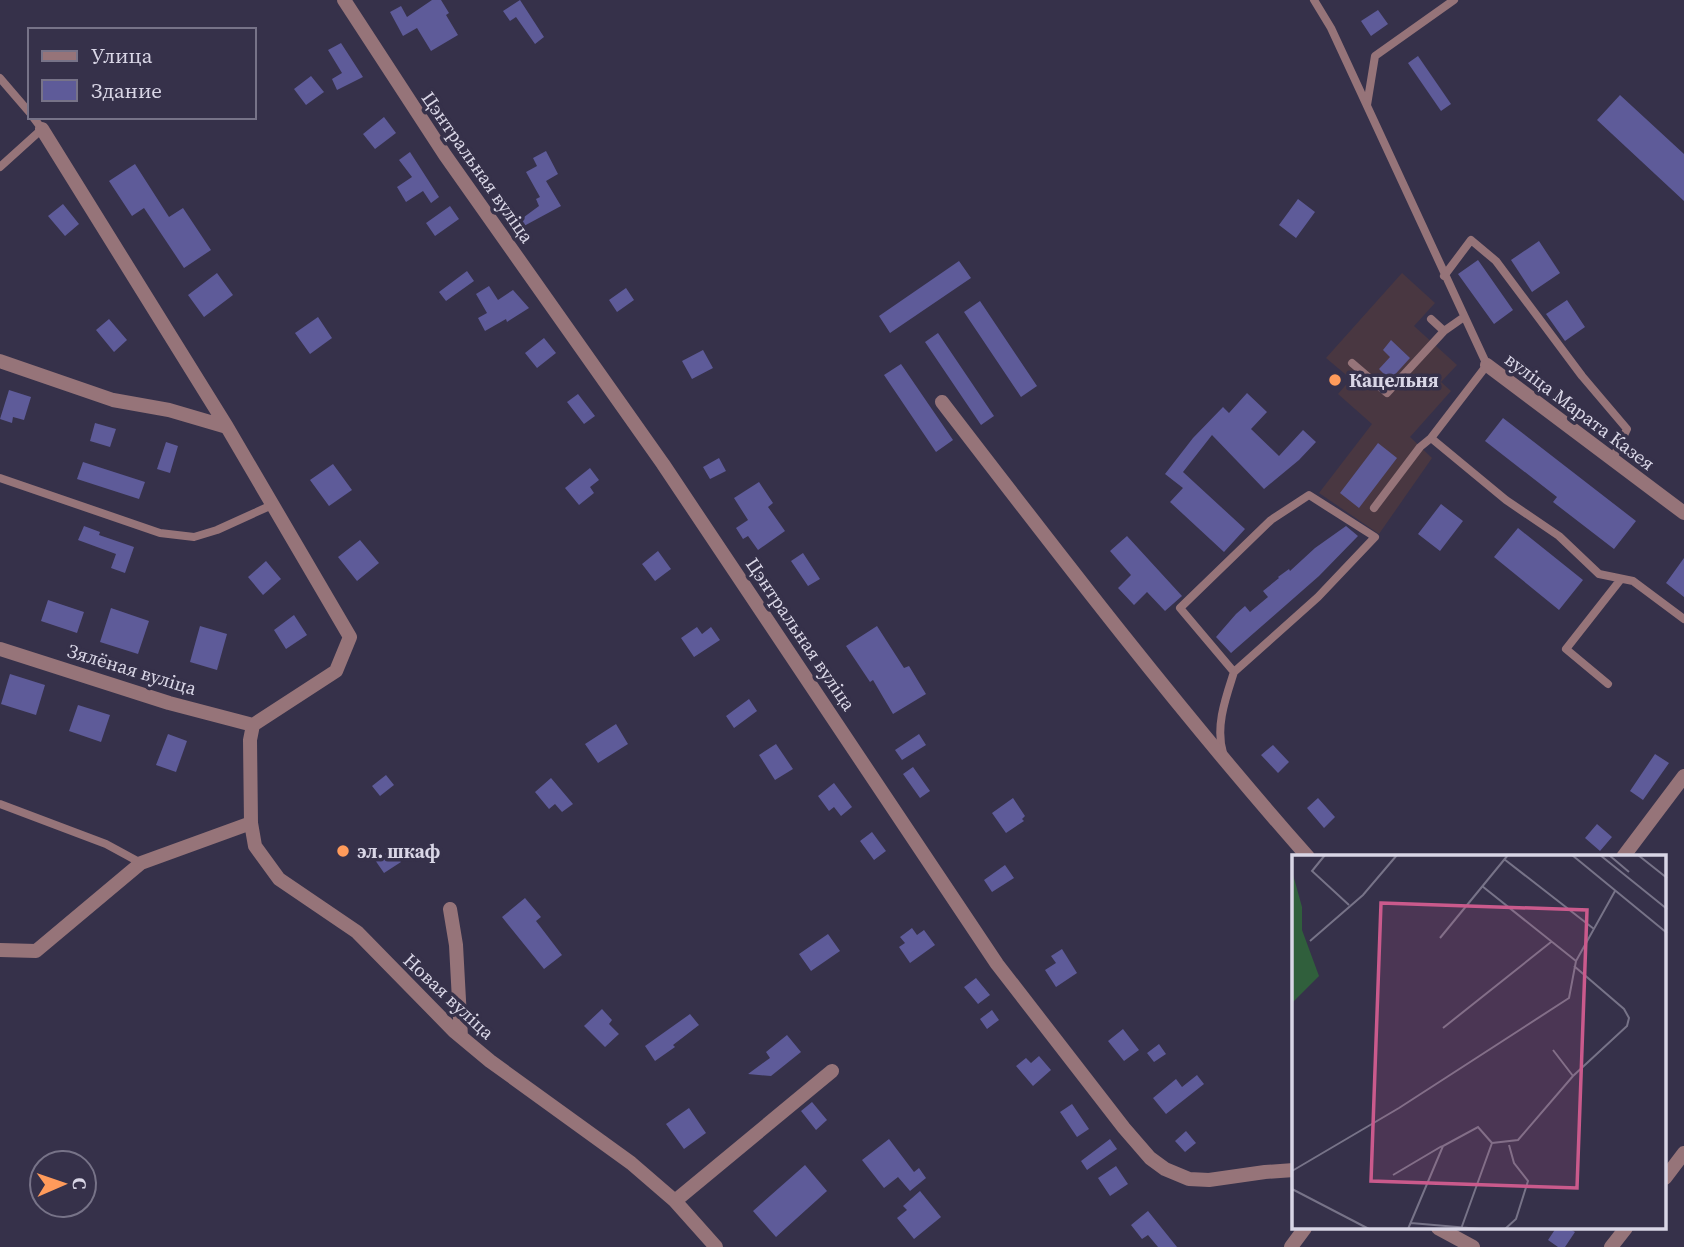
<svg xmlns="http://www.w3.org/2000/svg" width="1684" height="1247" viewBox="0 0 1684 1247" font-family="'Source Serif 4',serif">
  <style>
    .industrial { fill: #493741 }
    .building { fill: #5e5b99 }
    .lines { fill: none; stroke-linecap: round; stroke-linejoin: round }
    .lane { stroke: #967479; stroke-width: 8 }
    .street { stroke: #967479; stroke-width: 14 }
    .poi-dot { fill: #ff9b5b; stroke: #36314a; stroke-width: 2.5 }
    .labels { text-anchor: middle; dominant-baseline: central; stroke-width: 7; stroke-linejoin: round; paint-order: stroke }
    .street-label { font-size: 19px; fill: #d9d6e6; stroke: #36314a }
    .poi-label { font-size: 19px; font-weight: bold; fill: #d9d6e6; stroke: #36314a; text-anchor: start }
    .inset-road { fill: none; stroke: #777388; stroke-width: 2 }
    .view { fill: #ca5a8c; fill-opacity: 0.15; stroke: #ca5a8c; stroke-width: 3.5 }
    .inset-edge { fill: none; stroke: #d9d6e6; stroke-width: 3.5 }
  </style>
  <rect width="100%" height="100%" fill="#36314a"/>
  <!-- industrial -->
  <path class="industrial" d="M1402,273l33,30 -21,23 43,39 -16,17 10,9 -41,46 22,21 -53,76 -60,-41 53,-69 -34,-30 13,-15 -25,-21z"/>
  <!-- building -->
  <path class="building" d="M432,0h9l8,13 -3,2 12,20 -27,16 -14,-23 -14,8 -13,-24 11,-6 6,11z
    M520,0l24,37 -9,7 -19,-27 -6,4 -7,-10z
    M1378,10l10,14 -17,12 -10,-15z
    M341,43l22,34 -26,13 -5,-11 10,-6 -14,-23z
    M1418,56l33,48 -10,7 -33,-48z
    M311,76l13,16 -18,13 -12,-16z
    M1620,95l64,59v47l-87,-81z
    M384,117l12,16 -21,16 -12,-15z
    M546,151l12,23 -12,7 15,25 -37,20 -4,-6 19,-14 -3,-7 4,-2 -14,-25 11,-6 -4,-8z
    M410,152l29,45 -8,6 -8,-12 -17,11 -9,-15 15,-10 -13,-17z
    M135,164l34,53 14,-9 28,42 -27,18 -40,-60 -12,8 -23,-35z
    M1298,199l17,13 -19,26 -17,-13z
    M63,204l16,20 -14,12 -17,-20z
    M450,206l9,13 -24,17 -9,-13z
    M1539,241l21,32 -28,19 -21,-32z
    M1478,260l35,50 -19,14 -36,-50z
    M959,261l12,17 -81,55 -11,-17z
    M467,271l7,10 -28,20 -7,-9z
    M217,273l16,22 -29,22 -16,-22z
    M489,286l9,14 15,-10 16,18 -22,14 -1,-3 -21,12 -7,-13 9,-5 -11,-19z
    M626,288l8,12 -17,12 -8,-12z
    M1567,300l18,27 -20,14 -19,-27z
    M980,301l57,85 -16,11 -57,-85z
    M318,317l14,21 -22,16 -15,-21z
    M109,319l18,21 -13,12 -18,-22z
    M938,333l56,83 -13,9 -56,-83z
    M544,338l12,15 -19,15 -12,-15z
    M1391,340l19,18 -20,22 -11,-11 11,-12 -7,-7z
    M703,350l10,18 -21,11 -10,-18z
    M901,364l52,76 -17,12 -52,-77z
    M9,390l22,7 -7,23 -11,-3 -1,6 -12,-4z
    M1247,393l20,19 -16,17 28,27 24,-26 13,12 -17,18 -35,29 -52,-54 -29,37 62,57 -21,23 -54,-50 13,-14 -18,-14 28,-36 30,-31 6,6z
    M578,394l17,22 -11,8 -17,-22z
    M1503,418l133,103 -22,28 -61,-47 4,-5 -72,-56z
    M95,423l21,6 -6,18 -20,-6z
    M166,442l12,4 -8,27 -13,-4z
    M1378,443l19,15 -38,50 -19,-15z
    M719,458l7,13 -16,8 -7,-12z
    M83,462l62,20 -6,17 -62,-20z
    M333,464l19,26 -23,16 -19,-26z
    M590,468l9,12 -9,7 4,6 -15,12 -14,-17z
    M759,482l14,21 -5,4 17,24 -27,19 -10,-14 -5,3 -7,-11 12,-8 -14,-22z
    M1441,504l22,17 -23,30 -22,-17z
    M84,526l16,6 -1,3 35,12 -9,26 -14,-5 5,-14 -38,-14z
    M1346,526l12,10 -39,40 -88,77 -15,-16 20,-23 9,-8 5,6 18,-15 -5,-6 16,-13 -1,-1 11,-8 1,2 25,-23z
    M1518,528l65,52 -24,30 -65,-53z
    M1127,536l55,60 -17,15 -18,-19 -13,13 -16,-17 13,-13 -21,-24z
    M360,540l19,23 -22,18 -19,-24z
    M658,551l13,18 -16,12 -13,-17z
    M803,553l17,26 -12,7 -17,-25z
    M1684,558v39l-18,-14z
    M266,561l15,18 -18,16 -15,-18z
    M48,600l36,12 -7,21 -36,-12z
    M111,608l38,13 -11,33 -38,-12z
    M294,615l13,20 -21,14 -12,-19z
    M200,626l27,8 -10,36 -27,-8z
    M877,626l27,42 5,-2 17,28 -33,20 -20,-34 -3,2 -24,-36z
    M697,627l5,7 9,-7 9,13 -26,17 -13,-19z
    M10,674l35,11 -9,30 -35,-11z
    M749,699l8,12 -23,17 -8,-12z
    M78,705l32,10 -9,27 -32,-11z
    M616,724l12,20 -30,19 -13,-19z
    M168,734l19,7 -11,31 -20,-7z
    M919,734l7,11 -24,15 -7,-10z
    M776,744l17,25 -18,11 -16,-25z
    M1273,745l16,17 -11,11 -17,-18z
    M1655,754l14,9 -26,37 -13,-9z
    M913,767l17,24 -10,7 -17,-24z
    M386,775l8,10 -14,11 -8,-10z
    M551,778l22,26 -11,8 -7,-8 -6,5 -14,-17z
    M834,783l18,24 -11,9 -7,-9 -5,4 -11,-15z
    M1013,798l12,18 -3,3 2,2 -18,12 -14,-20z
    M1318,798l17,19 -11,11 -17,-20z
    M1597,824l15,13 -12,14 -15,-13z
    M872,832l14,19 -12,9 -14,-19z
    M392,849l9,13 -17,11 -9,-13z
    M1005,865l9,13 -22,14 -8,-12z
    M525,898l16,19 -5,4 26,34 -18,14 -42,-52z
    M912,928l5,7 7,-5 11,15 -25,18 -11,-16 6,-4 -5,-6z
    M828,934l12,17 -29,20 -12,-17z
    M1062,949l15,24 -21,14 -11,-17 11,-7 -5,-7z
    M976,978l14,17 -12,9 -14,-17z
    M602,1009l10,11 -3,4 10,10 -14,13 -21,-21z
    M992,1010l7,10 -12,9 -7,-10z
    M690,1014l9,11 -26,20 2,2 -20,14 -10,-15z
    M1123,1029l16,21 -15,11 -16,-20z
    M787,1035l14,17 -30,24 -23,-2 22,-16 -4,-6z
    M1159,1044l7,10 -12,8 -7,-9z
    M1039,1056l12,14 -18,16 -17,-20 10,-8 5,5z
    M1197,1075l7,9 -38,30 -13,-16 23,-19 6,8z
    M812,1102l15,18 -11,10 -15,-19z
    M1072,1104l17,25 -12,8 -17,-25z
    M689,1108l17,25 -22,16 -18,-25z
    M1186,1131l10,12 -11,9 -10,-11z
    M889,1139l25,33 5,-4 7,10 -16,13 -12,-14 -14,11 -22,-28z
    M1110,1139l7,10 -30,21 -6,-9z
    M805,1165l22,26 -51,46 -23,-26z
    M1116,1166l12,18 -18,12 -12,-18z
    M920,1191l21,26 -27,22 -17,-21 10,-8 -4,-4z
    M1148,1211l29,36h-19l-10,-12 -6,4 -11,-14z
    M1556,1228h12l7,4 -10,15h-7l-10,-7z"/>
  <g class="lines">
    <!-- lane -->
    <path class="lane" d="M1314,0l17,28 156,337 -56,73 75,62 53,36 40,38 34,7 51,38
      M0,78l30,35
      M1367,105l8,-49 79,-56
      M0,167l42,-38 -9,-12
      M1444,276l27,-36 25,21 86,115 45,53 -14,29
      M1431,319l13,12
      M1352,363l35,30 57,-62 20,-14
      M0,478l160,55 34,4 23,-7 55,-25
      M1374,508l46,-61 11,-9
      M1608,684l-42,-35 55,-70
      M1223,753c-8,-27 3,-56 11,-81l-54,-64 91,-88 38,-25 66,42 -57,60 -84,75
      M0,804l106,40 35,19"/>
    <!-- street -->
    <path class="street" d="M344,0l101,155 218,309 334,500 127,164 26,30 15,11 24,10 20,1 56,-8 29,-2
      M42,129l185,298
      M0,361l113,39 56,10 58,17 123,210 -14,34 -83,54
      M1487,365l197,148
      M942,402c119,155 237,309 366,455
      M0,649l169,54 84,22
      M253,725l-3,15 1,83 4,23 24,33 78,53 97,99 36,30 141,102 44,38 41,46
      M1623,857l61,-81
      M450,909l6,36 5,92
      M0,950l36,1 105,-88 110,-40
      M1665,1178l19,-25
      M675,1201l157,-130
      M1438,1228l35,19
      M1291,1247l14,-19
      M1611,1247l15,-19"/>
  </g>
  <!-- markers -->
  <g class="poi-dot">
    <circle cx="1335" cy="380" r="7"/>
    <circle cx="343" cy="851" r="7"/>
  </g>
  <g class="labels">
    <!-- street labels -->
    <g class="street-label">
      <text transform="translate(478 167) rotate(55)">Цэнтральная вуліца</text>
      <text transform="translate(1580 411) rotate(37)">вуліца Марата Казея</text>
      <text transform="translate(801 634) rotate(56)">Цэнтральная вуліца</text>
      <text transform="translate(132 669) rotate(17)">Зялёная вуліца</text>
      <text transform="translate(449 996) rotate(43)">Новая вуліца</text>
    </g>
    <!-- poi labels -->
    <g class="poi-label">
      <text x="1349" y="380">Кацельня</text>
      <text x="357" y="851">эл. шкаф</text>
    </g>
  </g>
  <!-- overview -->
  <g transform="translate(1292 855)">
    <rect width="374" height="374" fill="#36314a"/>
    <path d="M0,16l10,36v23l17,46 -27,27z" fill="#305f3c"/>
    <path class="inset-road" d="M33,0l-13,16 37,34M280,0l95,78M308,0l67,54M317,0l20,17M346,0l29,23M212,4l90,70M190,31l94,75M148,83l68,-83M18,86l53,-46 34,-40M151,173l108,-86M261,195l20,26M200,288l26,-3 55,-64 54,-50 2,-8 -5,-9 -50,-43M0,316l107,-63 170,-110 7,-37 39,-70M101,320l49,-29M0,334l77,40M119,368l69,6M116,374l35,-83 35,-19 14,16M169,374l31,-86M213,374l11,-10 12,-38 -14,-18 -5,-18"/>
    <path class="view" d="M89,48l206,7 -10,278 -206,-7z"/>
    <rect width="374" height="374" class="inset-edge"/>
  </g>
  <!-- legend -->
  <rect x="28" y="28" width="228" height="91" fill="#36314a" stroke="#777388" stroke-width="2"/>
  <rect x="42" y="51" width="35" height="10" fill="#967479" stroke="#777388" stroke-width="2"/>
  <text x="91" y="63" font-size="21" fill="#d9d6e6">Улица</text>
  <rect x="42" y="80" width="35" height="21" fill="#5e5b99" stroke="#777388" stroke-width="2"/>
  <text x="91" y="98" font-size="21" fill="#d9d6e6">Здание</text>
  <!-- north arrow -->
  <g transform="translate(63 1184) rotate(88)"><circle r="33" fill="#36314a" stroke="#777388" stroke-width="2"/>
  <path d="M0-5L12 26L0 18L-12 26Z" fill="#ff9b5b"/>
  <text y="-10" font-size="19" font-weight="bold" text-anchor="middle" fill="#d9d6e6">С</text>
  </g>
</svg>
